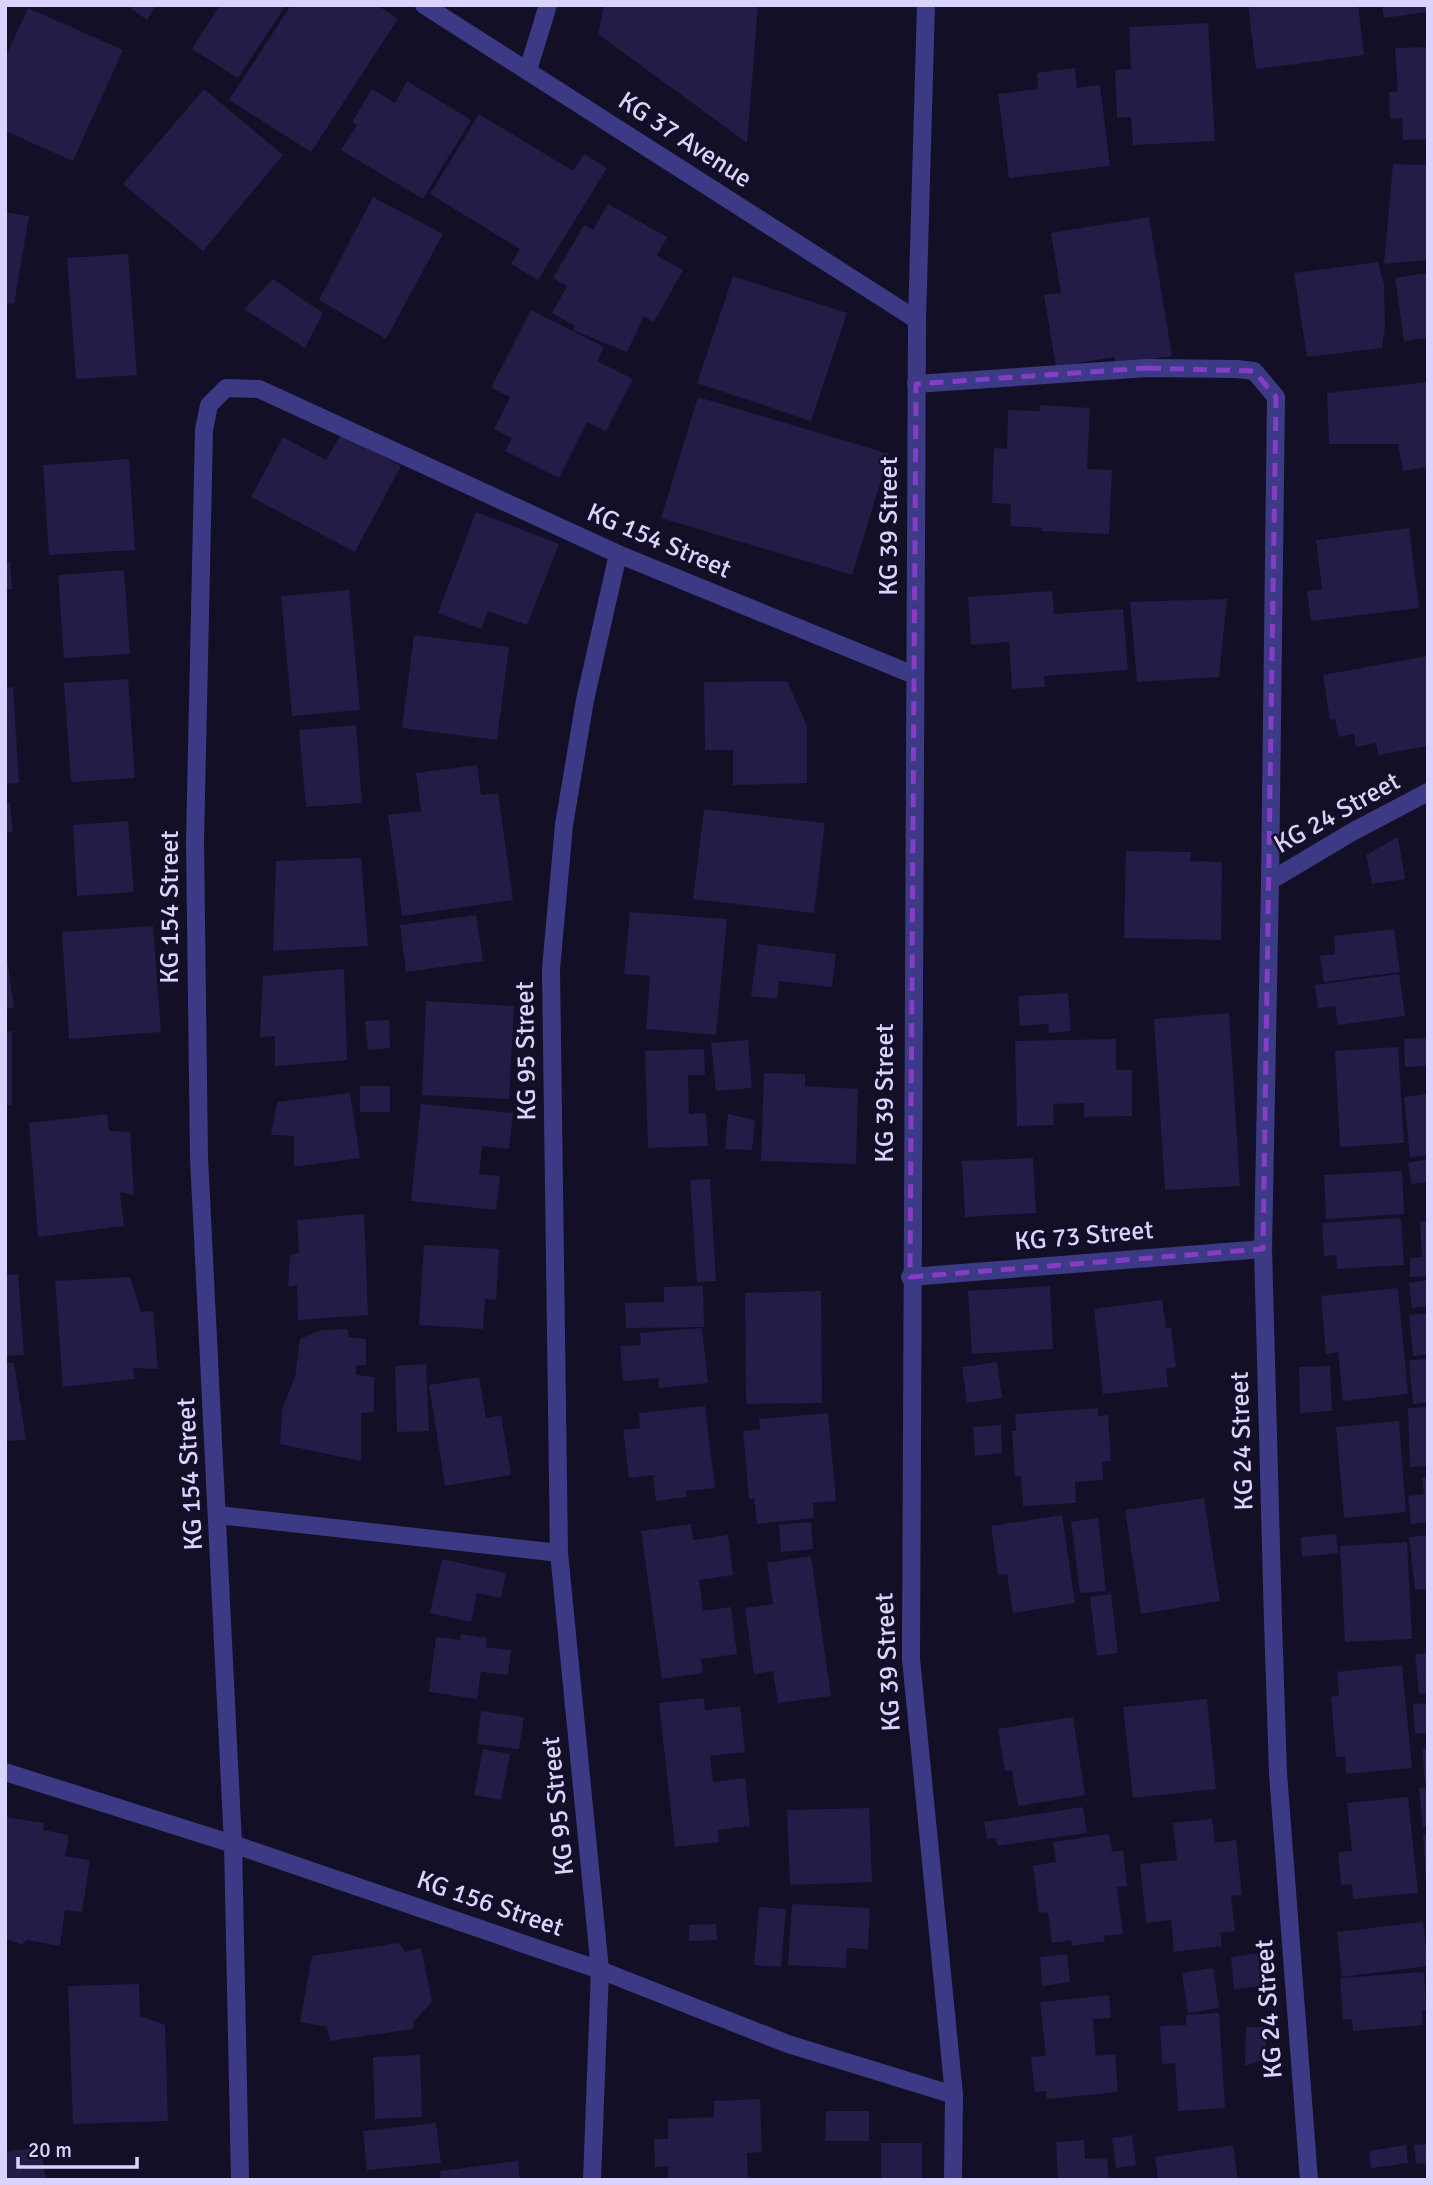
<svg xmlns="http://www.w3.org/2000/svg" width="1433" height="2185" viewBox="0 0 1433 2185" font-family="Signika,sans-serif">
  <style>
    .building { fill: #241b47 }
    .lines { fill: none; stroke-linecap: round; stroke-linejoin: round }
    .minor { stroke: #3d3a85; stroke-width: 18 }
    .tertiary { stroke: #3d3a85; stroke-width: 18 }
    .marked { fill: none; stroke: #843dc5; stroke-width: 5; stroke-dasharray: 14 9; stroke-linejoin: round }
    .labels { text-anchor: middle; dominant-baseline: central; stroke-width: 5; stroke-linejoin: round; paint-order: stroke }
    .street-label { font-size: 26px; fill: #d9d4ff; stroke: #130f26 }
  </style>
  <rect width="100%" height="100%" fill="#130f26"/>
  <!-- building -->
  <path class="building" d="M126,5h30l-9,15z
    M220,5h66l-48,73 -46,-29z
    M291,5h86l21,14 -87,133 -82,-52z
    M604,5h154l-11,138 -149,-109z
    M1248,5h110l6,50 -108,14z
    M1382,5h46v7l-44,6z
    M28,8l95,42 -50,111 -68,-30v-73z
    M1208,23l7,118 -82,4 -2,-28 -14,1 -2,-48 16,-1 -2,-42z
    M1428,47v92l-25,1 -1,-22 -12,1 -1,-27h9l-3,-44z
    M1075,68l2,20 23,-3 10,81 -101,12 -11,-84 40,-5 -1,-16z
    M407,81l64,39 -48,79 -82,-49 16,-25 -5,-3 20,-33 23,14z
    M204,89l79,66 -80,96 -80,-67z
    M479,114l94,57 11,-17 23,14 -69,112 -27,-16 9,-15 -90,-55z
    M1393,164l35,1v95l-44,4z
    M373,197l70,37 -57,105 -67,-39z
    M608,204l59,33 -10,19 26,14 -29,52 -10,-6 -17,36 -54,-22 2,-4 -23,-13 15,-27 -14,-8 31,-53 9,5z
    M5,212l24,4 -15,88 -9,-1z
    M1149,217l23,139 -56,9 -2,-8 -58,10 -12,-72 17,-2 -10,-60z
    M128,254l9,121 -61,4 -9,-121z
    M1378,262l6,22 1,43 -3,21 -75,9 -13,-84z
    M1428,273v65l-24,3 -9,-63z
    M733,276l114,37 -36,108 -114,-38z
    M273,279l50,34 -18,35 -61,-39z
    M531,310l73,37 -7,14 36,18 -27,52 -19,-9 -28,56 -54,-27 7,-13 -18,-9 16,-32 -19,-9z
    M1428,382v85l-25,4 -5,-27h-69l-2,-51z
    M698,397l191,57 -37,121 -191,-57z
    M1040,405l50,3 -3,61 25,1 -3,64 -67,-3v-3l-32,-2 1,-22 -19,-1 2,-55 13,1 1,-39 32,1z
    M341,434l60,32 -46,86 -104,-55 32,-60 43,23z
    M129,459l6,91 -86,5 -6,-90z
    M476,512l83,32 -32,81 -39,-14 -7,18 -43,-16z
    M1409,528l10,80 -108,13 -4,-30 15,-2 -6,-49z
    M10,562l2,27h-7v-26z
    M124,570l6,84 -66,4 -6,-83z
    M349,590l11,120 -68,6 -11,-120z
    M1052,591l2,23 69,-5 5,61 -84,6 1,11 -33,2 -3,-47 -38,3 -3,-48z
    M1227,599l-8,78 -82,5 -7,-80z
    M414,635l95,12 -12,93 -95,-12z
    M1428,656v90l-50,9 -2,-12 -20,4 -2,-13 -15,3 -4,-18 -5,1 -7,-45z
    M128,679l7,99 -64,4 -7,-99z
    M787,681l20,45v57l-74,2v-35h-28l-1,-68z
    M13,687l6,96 -14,1v-96z
    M356,725l6,78 -56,4 -7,-77z
    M477,765l4,30 17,-2 15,107 -111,16 -14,-101 33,-4 -5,-38z
    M5,803h5l3,29 -8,1z
    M704,809l121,14 -11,90 -121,-14z
    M128,821l6,71 -57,4 -4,-71z
    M1398,837l7,42 -33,5 -6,-29z
    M1126,851l65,1 -1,9 32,1 -1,78 -97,-2z
    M361,858l7,88 -95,5 3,-90z
    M630,912l97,7 -11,116 -70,-6 4,-53 -26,-2z
    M476,915l7,46 -77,11 -6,-47z
    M153,926l8,106 -92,7 -7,-107z
    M1394,929l6,43 -76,10 -4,-26 15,-2 -1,-18z
    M5,944l9,64 -9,1z
    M758,944l78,10 -4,33 -53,-6 -2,18 -26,-3z
    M344,969l3,91 -72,6v-30l-15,1 3,-61z
    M1399,974l6,42 -67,9 -3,-19 -17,2 -3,-23z
    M1068,993l3,38 -22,2 -1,-9 -28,2 -2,-30z
    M426,1001l88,5 -5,93 -87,-4z
    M1229,1013l11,173 -75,4 -11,-171z
    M389,1020l1,28 -22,2 -3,-29z
    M12,1031v74l-7,1v-74z
    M1428,1038v28l-23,1 -1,-28z
    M1116,1039v31h16v46l-48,1v-14l-31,1 1,21 -37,1 -2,-85z
    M748,1040l4,48 -36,3 -5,-48z
    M1398,1047l6,96 -64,4 -5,-96z
    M704,1049l1,26h-17l1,39 17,-1 2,33 -60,2 -3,-97z
    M764,1073l41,1v12l53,3 -2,75 -95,-3z
    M360,1086h30v26h-30z
    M350,1093l10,65 -66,9v-31l-23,-1 6,-33z
    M1428,1094v61l-18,2 -6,-60z
    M421,1104l92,9 -4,36 -27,-3 -3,28 21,2 -4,34 -85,-9z
    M107,1114l2,17 21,1 4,63 -14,-3 4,34 -86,11 -9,-114z
    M728,1114l27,6 -3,30 -27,-1z
    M1033,1158l3,55 -71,4 -3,-56z
    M1428,1159v23l-17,2 -3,-21z
    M1402,1171l2,43 -78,5 -2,-44z
    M710,1179l6,102 -19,1 -7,-102z
    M364,1214l4,101 -70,5 -1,-35 -9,2 2,-31 9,-4 -2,-32z
    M1401,1218l3,47 -67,4 -1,-14 -12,1 -2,-33z
    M1428,1221v55l-18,1v-19l12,-1 -2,-35z
    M424,1245l75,4 -3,51 -11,-1 -2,30 -64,-4z
    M18,1274l6,81 -19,1v-81z
    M130,1277l11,35 12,-1 5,58 -25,-1 2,11 -72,8 -8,-106z
    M1428,1280v26l-16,2 -3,-25z
    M703,1286l1,41 -78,1 -1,-25 39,-1v-15z
    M1050,1286l3,63 -81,5 -4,-63z
    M1398,1288l10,106 -65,7 -5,-49 -12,2 -5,-58z
    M821,1291l1,112 -76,1 -1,-111z
    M1162,1300l4,28 5,-1 5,40 -10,2 2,18 -65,7 -9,-85z
    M1428,1313v41l-15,2 -4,-41z
    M702,1328l6,55 -49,5 -1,-10 -35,3 -3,-35 21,-1 -1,-12z
    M347,1329l2,8 17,2v26l-10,1v9l18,2v35l-13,1v48l-81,-17 2,-35 13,-32 5,-38 21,-9z
    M1428,1359v43l-15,2 -4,-44z
    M997,1362l5,36 -35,5 -5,-36z
    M5,1363h9l12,77 -21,1z
    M426,1364l3,67 -32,1 -2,-66z
    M1330,1366l2,45 -32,2 -1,-46z
    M479,1377l7,41 15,-3 10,60 -66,11 -16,-101z
    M705,1406l10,82 -29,3 1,6 -31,4 -3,-26 -24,3 -6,-48 17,-2 -1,-15z
    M1428,1407v59l-18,1 -2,-59z
    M1098,1408v8l10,-1 3,46 -9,1 1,18 -28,2 1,21 -53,3 -2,-30 -6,1 -3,-46h4l-1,-17z
    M828,1413l8,88 -23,2 1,15 -57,6 -3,-26 -5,1 -6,-68 17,-2 -1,-10z
    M1399,1421l7,91 -62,6 -8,-91z
    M1001,1425l1,28 -27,3 -2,-29z
    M1428,1477v45l-17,2 -3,-28 16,-2 -2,-16z
    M1204,1498l16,103 -79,13 -16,-104z
    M1062,1515l13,88 -62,10 -6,-39 -9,1 -7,-49z
    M1098,1518l8,73 -26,2 -9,-71z
    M811,1522l2,27 -32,3 -2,-27z
    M691,1524l2,16 35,-5 5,40 -34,5 4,31 28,-4 6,47 -36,5 2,14 -41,6 -21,-148z
    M1336,1534l2,19 -36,4 -1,-20z
    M1428,1535v54l-13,1 -6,-53z
    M1407,1542l5,97 -67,3 -5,-96z
    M811,1556l20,140 -53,7 -5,-32 -19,3 -9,-66 28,-4 -6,-41z
    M442,1559l64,14 -5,25 -24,-5 -6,29 -41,-9z
    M1111,1594l7,59 -21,3 -7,-59z
    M461,1634l26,4 -1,9 25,3 -3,25 -27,-3 -4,27 -48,-7 7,-55 24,3z
    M1428,1653v40l-9,1 -4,-40z
    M1402,1665l10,103 -66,6 -1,-18 -9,1 -5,-60 8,-2 -2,-23z
    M704,1698l1,12 35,-4 5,46 -35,4 3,26 32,-4 5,48 -32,4 1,12 -44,5 -16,-144z
    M1207,1699l9,90 -83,9 -10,-91z
    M1428,1703v30l-13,1 -2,-30z
    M481,1711l43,6 -5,32 -42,-5z
    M1073,1717l12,78 -67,11 -6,-36 -7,1 -7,-42z
    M483,1749l27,5 -9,46 -27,-5z
    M1422,1749h6v34h-3z
    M1428,1787v39l-5,1 -4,-39z
    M1408,1797l10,96 -65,6 -1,-15 -11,1 -3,-33 14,-1 -5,-48z
    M1083,1807l4,26 -89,13 -2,-8 -9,1 -3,-17z
    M869,1808l3,74 -82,3 -3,-75z
    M5,1817l39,6 -1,7 26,5 -4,21 25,4 -8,52 -17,-2 -5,36 -33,-6 -5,5 -17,-7z
    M1212,1819l3,24 21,-3 6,55 -11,1 4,35 -15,2 2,13 -48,6 -3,-32 -25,3 -6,-59 37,-4 -4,-37z
    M1109,1834l3,18 11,-2 4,36 -10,1 6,47 -19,2 1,5 -33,5 -1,-6 -19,3 -4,-31 -9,1 -6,-47 23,-4 -3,-20z
    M1423,1835h5v45h-2z
    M792,1904l78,4 -2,41 -21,-1 -1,20 -58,-3z
    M759,1907l27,2 -5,58 -27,-2z
    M1423,1922l5,44 -86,11 -5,-45z
    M716,1924l1,16 -28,1v-16z
    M399,1943l6,9 16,-4 11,54 -18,19 -1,8 -83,12 -3,-14 -27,-5 12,-66z
    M1258,1953l4,33 -28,3 -3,-32z
    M1067,1954l3,28 -28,4 -2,-29z
    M1213,1968l6,40 -31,5 -6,-40z
    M1424,1972l2,38 -4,1 1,14 -70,6 -1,-12 -9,1 -3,-42z
    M139,1984l1,32 25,9 3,96 -95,3 -5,-138z
    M1109,1995l2,23 -18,1 3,37 19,-2 3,38 -71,7 -1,-8 -11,1 -4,-35 15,-1 -6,-54z
    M1219,2013l6,95 -47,3 -3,-48 -13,1 -2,-38 26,-1v-10z
    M1246,2027h20v32l-21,7z
    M420,2055l2,62 -47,2 -2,-62z
    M760,2099l2,53 -15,1 1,27h-80v-14l-13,1 -1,-28h14v-20l46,-2v-16z
    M826,2111h43v30h-44z
    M436,2123l5,40 -74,7 -4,-39z
    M1132,2135l4,30 -20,3 -4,-30z
    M1084,2140l1,19 22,-1 2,22h-51l-2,-38z
    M881,2143h41v37h-41z
    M1428,2144v19l-12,1 -2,-19z
    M1233,2145l5,35h-80l-3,-23z
    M1406,2145l2,18 -37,5 -2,-17z
    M41,2147l5,33h-41v-28z
    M518,2161l2,19h-79l-1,-9z"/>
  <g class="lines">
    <!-- minor -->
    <path class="minor" d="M528,70l20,-65
      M917,320l9,-315
      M916,384l231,-16 90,1 17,2 22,26 -6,484
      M910,1277l353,-28
      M218,1515l341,38
      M5,1772l228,72 367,126 188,74 166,51
      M240,2180l-7,-336 -34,-686 -4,-317 9,-411 5,-25 17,-17 33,1 359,165 296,121
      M592,2180l8,-210 -41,-417 -8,-584 13,-144 21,-125 33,-146
      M1309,2180l-31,-407 -5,-152 -10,-372 7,-368 82,-49 76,-40"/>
    <!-- tertiary -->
    <path class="tertiary" d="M424,5l493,315 -6,1339 43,436 -1,85"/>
  </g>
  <!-- marked area -->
  <path class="marked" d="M1147,368l107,3 22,26 -13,852 -353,28 6,-893z"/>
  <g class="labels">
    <!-- street labels -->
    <g class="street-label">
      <text transform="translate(685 140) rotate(33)">KG 37 Avenue</text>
      <text transform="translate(889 526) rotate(-90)">KG 39 Street</text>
      <text transform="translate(659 541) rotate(23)">KG 154 Street</text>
      <text transform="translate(1337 813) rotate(-29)">KG 24 Street</text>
      <text transform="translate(170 907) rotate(-90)">KG 154 Street</text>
      <text transform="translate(526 1051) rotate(-91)">KG 95 Street</text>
      <text transform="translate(885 1093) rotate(-90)">KG 39 Street</text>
      <text transform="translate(1084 1236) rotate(-5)">KG 73 Street</text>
      <text transform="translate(1242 1441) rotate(-92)">KG 24 Street</text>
      <text transform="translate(190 1474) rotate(-93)">KG 154 Street</text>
      <text transform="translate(888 1662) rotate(-93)">KG 39 Street</text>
      <text transform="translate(558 1806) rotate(-96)">KG 95 Street</text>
      <text transform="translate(490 1904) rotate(19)">KG 156 Street</text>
      <text transform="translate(1269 2009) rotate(-94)">KG 24 Street</text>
    </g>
  </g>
  <!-- border -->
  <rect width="1433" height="2185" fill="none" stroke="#d9d4ff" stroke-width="14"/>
  <!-- scale -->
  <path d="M18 2157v10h119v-10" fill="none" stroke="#d9d4ff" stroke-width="3.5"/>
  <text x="28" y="2157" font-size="21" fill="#d9d4ff" stroke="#130f26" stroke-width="5" paint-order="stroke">20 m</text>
</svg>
